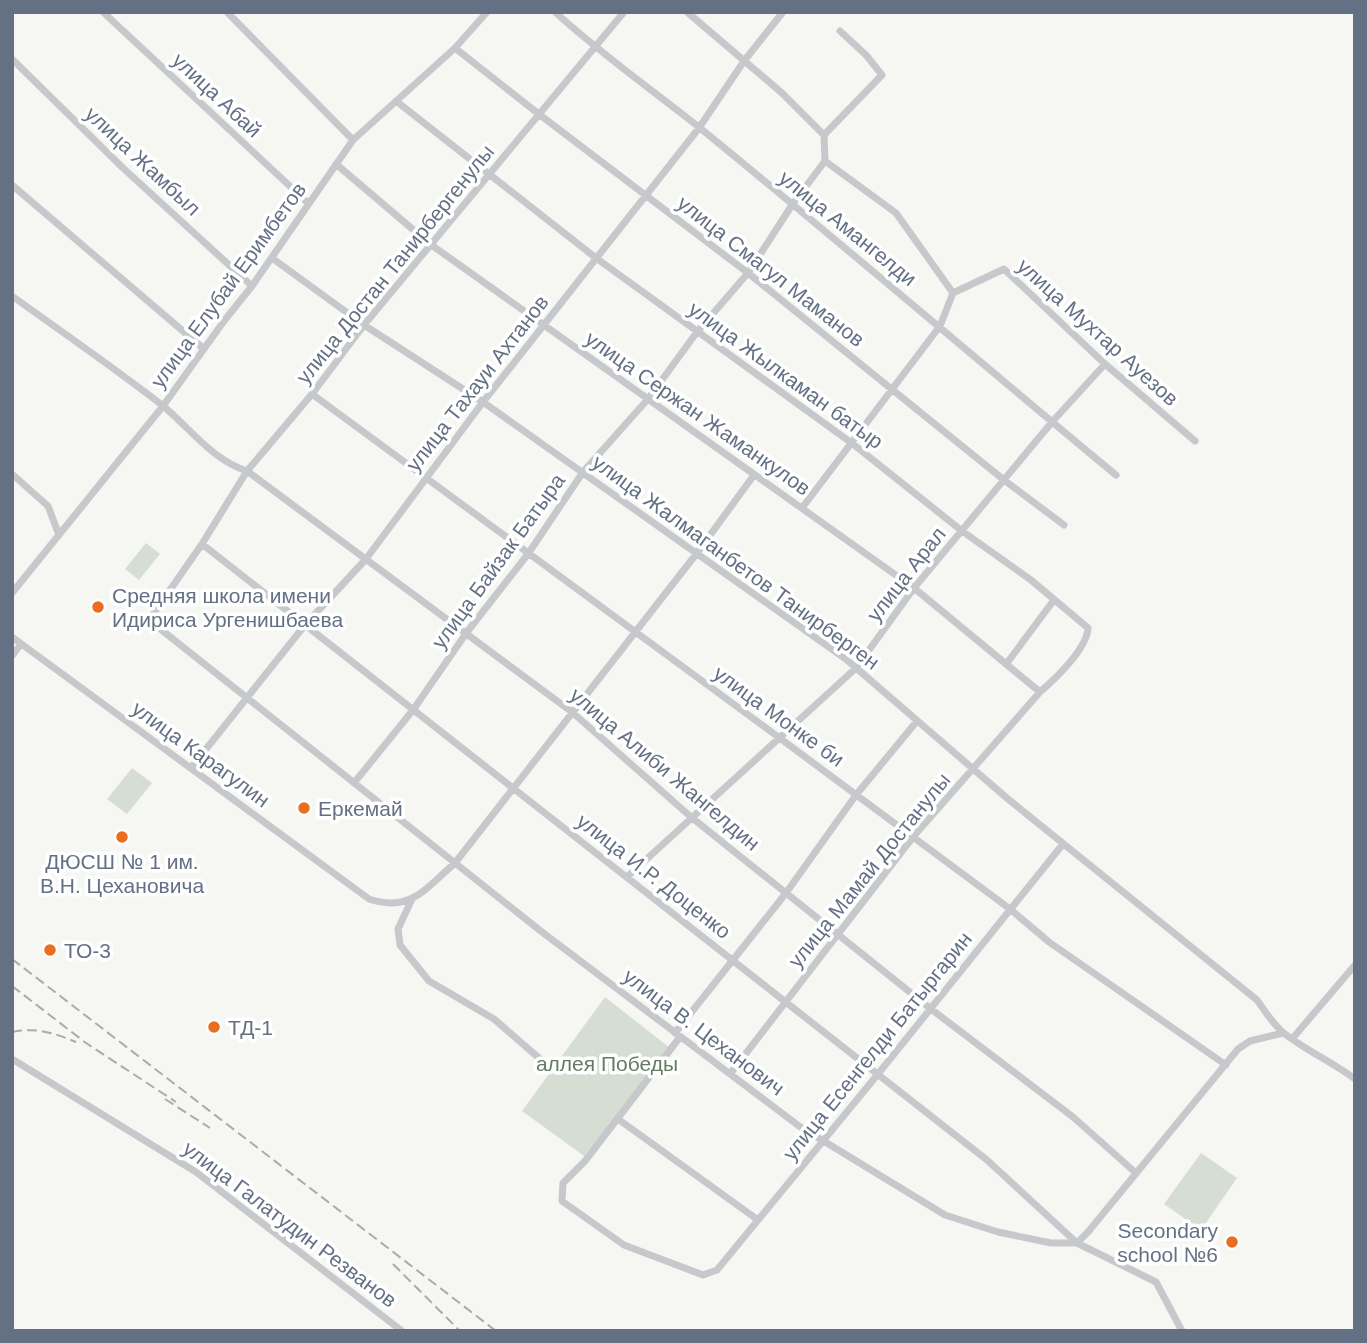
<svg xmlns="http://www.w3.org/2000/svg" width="1367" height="1343" viewBox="0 0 1367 1343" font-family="Helvetica,sans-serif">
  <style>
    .green { fill: #d6ded4 }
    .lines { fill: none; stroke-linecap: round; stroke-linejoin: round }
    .minor { stroke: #c6c8cc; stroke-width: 7 }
    .rail { stroke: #a7abb2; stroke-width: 2; stroke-dasharray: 10 5; stroke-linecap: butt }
    .poi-dot { fill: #ea6c1f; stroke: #fff; stroke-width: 2.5 }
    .labels { text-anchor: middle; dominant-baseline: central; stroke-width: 7; stroke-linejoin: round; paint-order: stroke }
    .street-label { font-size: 21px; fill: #647185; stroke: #fff }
    .poi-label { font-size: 21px; fill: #647185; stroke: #fff; text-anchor: start }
    .park-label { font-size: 21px; fill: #647c63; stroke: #fff }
  </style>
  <rect width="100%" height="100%" fill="#f6f6f3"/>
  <!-- green -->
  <path class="green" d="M146,543l14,11 -21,26 -14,-11z
    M132,768l20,15 -25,31 -20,-15z
    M605,997l65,51 -86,108 -62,-45z
    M1201,1153l36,25 -36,52 -37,-26z"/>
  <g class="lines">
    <!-- minor -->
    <path class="minor" d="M103,12l205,191
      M227,12l126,128
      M555,12c46,42 96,77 145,116 140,114 277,232 416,347
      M624,12l-260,313 -52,69 -65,77 -45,73 -53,76 393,312 257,194 146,89 53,17 53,11h26l11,-11 150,-183 12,-8 33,-8
      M687,12l95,81 42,42 1,26 71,52 57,80
      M455,48l85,67 208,158 256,207 60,45
      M12,59l111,109 129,118
      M396,101l200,157 257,186 109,87 69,49 57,48c-1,21 -33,51 -48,64l-127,145 -183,237
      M824,135l58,-60 -16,-20 -26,-24
      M336,164l94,80 484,344 126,104
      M12,185l192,164
      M272,258l92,67 119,77 364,258 161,139 249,201c8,11 17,26 28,34 22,17 47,28 70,45
      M953,293l51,-24 101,95 90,77
      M12,296c50,36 101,71 150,109 27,22 50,55 85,66l325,241 119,105 240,192 142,108 63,56
      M312,394l469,345 229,170 39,33 177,123
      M12,474l36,32 11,29
      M802,508l138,-182 13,-33
      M202,544l785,616 90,83 79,39 26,49
      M12,593l151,-187 61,-85 28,-35 101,-146 102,-92 32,-36
      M12,637l357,262c41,14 57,-11 86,-36l242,-310 57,-78
      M12,656l9,-12
      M1007,663l47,-63
      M191,768l114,-143 61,-66 117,-157 216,-274 45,-67 39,-49
      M354,783l59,-73 54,-78 61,-78 55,-82 65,-73 49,-67 51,-59 44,-68 33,-44
      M627,877l229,-209 58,-80 138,-166 53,-58
      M412,899l-14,30 2,16 29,36 65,38 53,46
      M675,1033l111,-140 70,-98 61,-74
      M680,1037l-95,124 -22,22 -1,18 62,44 79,30 14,-5 161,-196 185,-230
      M1292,1039l63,-74
      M12,1059l184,113 206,159
      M618,1119l140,101"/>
    <!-- rail -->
    <path class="rail" d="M12,959l484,372
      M12,986l74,57 90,59
      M12,1032c25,-5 42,1 64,10
      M165,1099l45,29
      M393,1264l67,67"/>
  </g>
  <!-- markers -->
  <g class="poi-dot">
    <circle cx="98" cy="607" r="7"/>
    <circle cx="304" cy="808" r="7"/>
    <circle cx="122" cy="837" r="7"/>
    <circle cx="50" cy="950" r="7"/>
    <circle cx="214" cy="1027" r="7"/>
    <circle cx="1232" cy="1242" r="7"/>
  </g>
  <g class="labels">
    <!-- street labels -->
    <g class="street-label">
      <text transform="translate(217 95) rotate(43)">улица Абай</text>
      <text transform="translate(143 161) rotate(43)">улица Жамбыл</text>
      <text transform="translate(848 228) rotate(39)">улица Амангелди</text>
      <text transform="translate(395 264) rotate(-51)">улица Достан Танирбергенулы</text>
      <text transform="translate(771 271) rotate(38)">улица Смагул Маманов</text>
      <text transform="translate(228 285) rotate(-54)">улица Елубай Еримбетов</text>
      <text transform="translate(1098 332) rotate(42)">улица Мухтар Ауезов</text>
      <text transform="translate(786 375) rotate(36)">улица Жылкаман батыр</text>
      <text transform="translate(477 383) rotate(-52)">улица Тахауи Ахтанов</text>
      <text transform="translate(698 413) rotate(35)">улица Сержан Жаманкулов</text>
      <text transform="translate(498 561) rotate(-54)">улица Байзак Батыра</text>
      <text transform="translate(736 562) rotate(36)">улица Жалмаганбетов Танирберген</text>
      <text transform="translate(906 574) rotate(-52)">улица Арал</text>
      <text transform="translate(779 716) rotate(36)">улица Монке би</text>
      <text transform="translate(201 754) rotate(36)">улица Карагулин</text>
      <text transform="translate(665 769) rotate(40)">улица Алиби Жангелдин</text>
      <text transform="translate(869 870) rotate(-51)">улица Мамай Достанулы</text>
      <text transform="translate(654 876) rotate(38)">улица И.Р. Доценко</text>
      <text transform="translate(704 1032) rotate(37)">улица В. Цеханович</text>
      <text transform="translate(877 1046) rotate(-51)">улица Есенгелди Батыргарин</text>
      <text transform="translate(290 1224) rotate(37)">улица Галатудин Резванов</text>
    </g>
    <!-- poi labels -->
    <g class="poi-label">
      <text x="112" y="595">Средняя школа имени<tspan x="112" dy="24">Идириса Ургенишбаева</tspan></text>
      <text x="318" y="808">Еркемай</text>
      <text x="122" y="861" text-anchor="middle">ДЮСШ № 1 им.<tspan x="122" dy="24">В.Н. Цехановича</tspan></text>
      <text x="64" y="950">ТО-3</text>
      <text x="228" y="1027">ТД-1</text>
      <text x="1218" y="1230" text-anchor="end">Secondary<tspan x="1218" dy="24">school №6</tspan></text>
    </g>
    <!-- park labels -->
    <g class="park-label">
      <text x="607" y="1063">аллея Победы</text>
    </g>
  </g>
  <!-- border -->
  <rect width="1367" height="1343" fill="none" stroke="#647185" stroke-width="28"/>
</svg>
